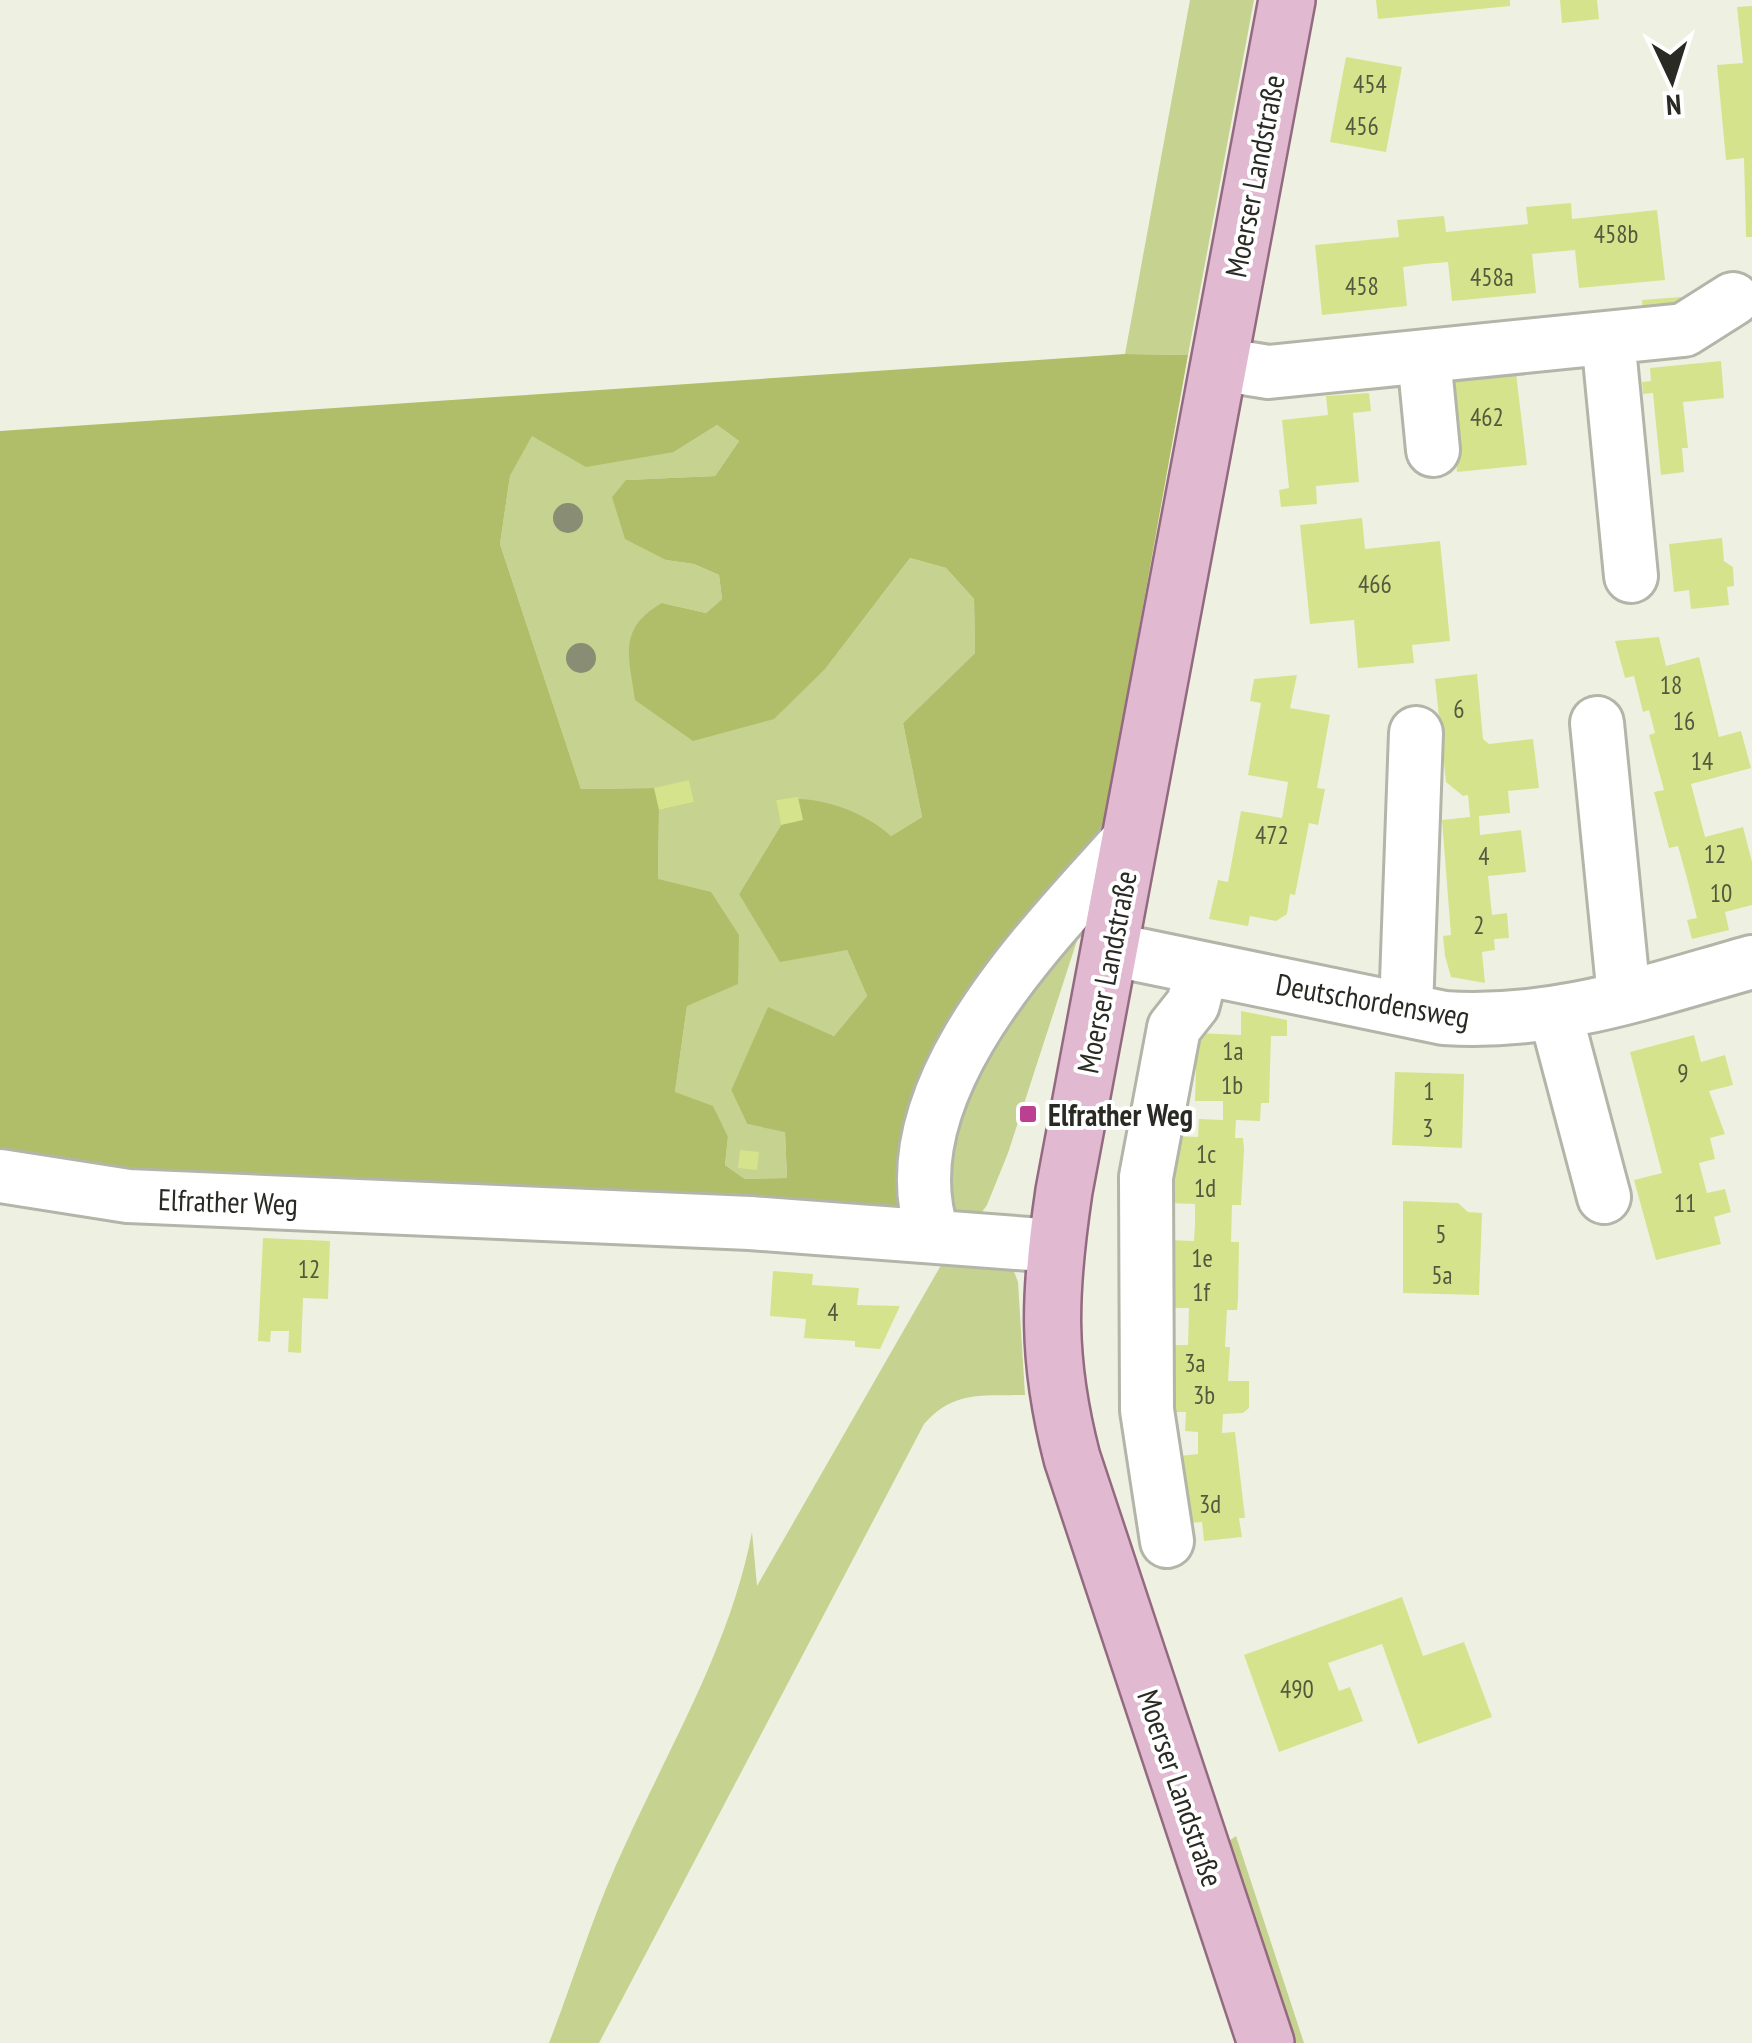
<svg xmlns="http://www.w3.org/2000/svg" width="1752" height="2043" viewBox="0 0 1752 2043" font-family="'PT Sans Narrow',sans-serif">
  <style>
    .green { fill: #c6d28f }
    .forest { fill: #b1be69; fill-rule: evenodd }
    .building { fill: #d5e38d }
    .lines { fill: none; stroke-linecap: round; stroke-linejoin: round }
    .minor-casing { stroke: #b2b5a7; stroke-width: 58 }
    .major-casing { stroke: #946a80; stroke-width: 60 }
    .minor { stroke: #fff; stroke-width: 52 }
    .major { stroke: #e1bad1; stroke-width: 55 }
    .tree { fill: #898d73 }
    .poi-dot { fill: #bb4091; stroke: #fff; stroke-width: 4 }
    .labels { text-anchor: middle; dominant-baseline: central; stroke-width: 8; stroke-linejoin: round; paint-order: stroke }
    .number-label { font-size: 25px; fill: #54583e }
    .street-label { font-size: 30px; fill: #292a24; stroke: #fff }
    .poi-label { font-size: 30px; font-weight: bold; fill: #292a24; stroke: #fff; text-anchor: start }
  </style>
  <rect width="100%" height="100%" fill="#eef1e2"/>
  <!-- green -->
  <path class="green" d="M1190,0h64l-66,355 -63,-1z
    M717,425l22,16 -24,35 -89,4 40,80 28,4 25,11 3,24 -16,14 -44,-10 164,65 84,-110 36,10 28,31 1,54 -72,70 19,94 -31,19 -114,-35 4,24 -42,69 108,56 20,46 -33,40 -66,-28 -37,82 16,34 38,7 2,47 -42,1 -20,-14 3,-28 -53,-45 12,-86 -29,-127 1,-69 30,-30 -35,8 -73,1 -81,-245 10,-68 22,-41 142,17z
    M1084,919l-76,234 -21,52 -8,11 -13,5 -20,-13 1,-100z
    M948,1253l65,16 5,13 7,113c-43,1 -71,-5 -101,29l-325,619h-50c26,-67 46,-135 77,-200 46,-101 105,-200 126,-311l5,54z
    M1236,1836l68,207h-18l-66,-196z"/>
  <!-- forest -->
  <path class="forest" d="M1125,354l63,1 -87,486 -185,304 -17,77 -899,-56v-735zM717,425l22,16 -24,35 -89,4 -14,17 13,42 41,21 28,4 25,11 3,24 -16,14 -44,-10c-45,26 -33,53 -27,97l58,41 81,-22 52,-51 84,-110 36,10 28,31 1,54 -72,70 19,94 -31,19c-29,-26 -75,-42 -115,-36l5,25 -42,69 41,68 67,-12 20,46 -33,40 -66,-29 -37,83 16,34 38,8 2,46 -42,1 -20,-14 3,-28 -15,-31 -38,-14 12,-86 51,-22 1,-49 -28,-43 -53,-13 1,-69 35,-8 -5,-22 -35,8 -73,1 -81,-245 10,-68 22,-40 54,31 88,-15z"/>
  <!-- building -->
  <path class="building" d="M1376,0h134v6l-132,13z
    M1560,0h37l2,19 -37,4z
    M1752,6v231h-6l-2,-79 -18,2 -9,-95 26,-2 -6,-56z
    M1346,57l56,10 -16,85 -56,-10z
    M1571,203l1,16 85,-9 8,70 -86,8 -4,-38 -23,2 -20,2 4,39 -84,8 -4,-39 -24,2 -21,3 4,39 -85,9 -7,-70 84,-8 -2,-17 47,-4 2,16 82,-8 -2,-17z
    M1681,297l2,22 -39,4 -2,-23z
    M1721,361l3,37 -41,4 5,46h-6l2,24 -23,3 -8,-82 -10,1 -1,-12 9,-1 -1,-13z
    M1516,373l11,92 -70,7 -6,-69 -8,-24z
    M1369,393l2,18 -18,2 6,69 -43,4 1,18 -36,3 -2,-17 10,-2 -7,-68 46,-5 -2,-19z
    M1362,518l3,31 75,-8 10,100 -38,4 2,18 -56,5 -4,-48 -44,4 -10,-99z
    M1722,538l2,23 9,6 1,19 -7,1 2,18 -38,4 -2,-19 -15,2 -5,-48z
    M1659,637l7,29 33,-9 20,80 22,-6 10,37 -60,16 14,53 38,-10 9,35v43l-27,7 4,18 -37,9 -5,-19 10,-2 -9,-36 -10,-36 -9,2 -15,-56 10,-2 -15,-55 6,-2 -6,-23 -6,2 -9,-36 -9,2 -10,-37z
    M1477,674l6,65 6,5 44,-5 6,49 -31,3 2,22 -31,3 1,19 41,-5 5,42 -38,4 4,39 15,-2 2,25 -15,1 1,11 -13,2 3,31 -34,-6 -6,-21 -2,-20 8,-1 -9,-115 28,-3 -2,-22 -5,1 -17,-14 -11,-103z
    M1297,675l-7,33 40,7 -13,73 8,1 -7,36 -9,-2 -14,72 -5,-1 -3,20 -11,7 -26,-5 -2,10 -39,-7 9,-39 10,2 13,-71 41,7 6,-36 -40,-7 13,-72 -11,-2 4,-22z
    M689,780l5,22 -35,8 -5,-22z
    M798,797l5,23 -22,5 -5,-25z
    M1241,1011l46,9v16h-16l-2,67h-8l-1,18 -24,-1 -1,18h8l1,11 -3,56h-9l-1,37h8l-1,57 -1,11h-10l-2,37h5l-2,34h21v27l-6,5 -20,1 -1,19 13,-1 10,86h-6l3,19 -38,4 -2,-19 -24,2 -7,-67 27,-3v-22l-13,-1 1,-19h-26l2,-67h26l1,-37h-25l2,-68 28,1 1,-18v-19l-28,-1 3,-67 28,1 1,-18 24,1v-19h-28l2,-68 44,2z
    M1694,1035l7,27 24,-7 8,30 -24,6 16,43 -15,4 5,21 -16,4 8,30 18,-4 6,23 -17,5 7,27 -65,16 -22,-80 28,-7 -32,-121z
    M1395,1072l69,2 -2,74 -70,-3z
    M740,1150l19,2 -2,18 -19,-2z
    M1403,1201l55,2 10,9 14,1 -3,82 -76,-2z
    M263,1238l67,3 -2,58 -25,-1 -2,55 -13,-1 1,-21h-18l-1,11 -12,-1z
    M773,1271l40,3 -1,11 47,3 -2,17 43,1 -20,43 -25,-2v-6l-51,-3 2,-19 -36,-3z
    M1402,1597l21,59 41,-14 28,75 -74,27 -36,-100 -54,19 11,28 11,-4 13,34 -84,31 -35,-97z"/>
  <g class="lines">
    <!-- minor casing -->
    <g class="minor-casing">
      <path id="minor" d="M1608,338l23,238
        M1424,357l9,93
        M1219,364l50,8 415,-42 49,-31
        M1597,723l27,274
        M1110,949l334,69c112,7 201,-26 308,-56
        M1406,1009l10,-276
        M1556,1016l48,181
        M0,1176l128,20 622,27 306,23
        M933,1235c-49,-144 111,-300 198,-398
        M1167,1541l-20,-131 -1,-233 28,-149 19,-24 9,-36"/>
    </g>
    <!-- major casing -->
    <g class="major-casing">
      <path id="major" d="M1266,2043l-194,-585c-26,-100 -23,-166 -8,-267l223,-1191"/>
    </g>
    <!-- minor -->
    <use href="#minor" class="minor"/>
    <!-- major -->
    <use href="#major" class="major"/>
  </g>
  <!-- trees -->
  <g class="tree">
    <circle cx="568" cy="518" r="15"/>
    <circle cx="581" cy="658" r="15"/>
  </g>
  <!-- markers -->
  <rect class="poi-dot" x="1018" y="1104" width="20" height="20" rx="5"/>
  <g class="labels">
    <!-- number labels -->
    <g class="number-label">
      <text x="1370" y="84">454</text>
      <text x="1362" y="126">456</text>
      <text x="1616" y="234">458b</text>
      <text x="1492" y="277">458a</text>
      <text x="1362" y="286">458</text>
      <text x="1487" y="417">462</text>
      <text x="1375" y="584">466</text>
      <text x="1671" y="685">18</text>
      <text x="1459" y="709">6</text>
      <text x="1684" y="721">16</text>
      <text x="1702" y="761">14</text>
      <text x="1272" y="835">472</text>
      <text x="1715" y="854">12</text>
      <text x="1484" y="856">4</text>
      <text x="1721" y="893">10</text>
      <text x="1479" y="925">2</text>
      <text x="1233" y="1051">1a</text>
      <text x="1683" y="1073">9</text>
      <text x="1232" y="1085">1b</text>
      <text x="1429" y="1091">1</text>
      <text x="1428" y="1128">3</text>
      <text x="1206" y="1154">1c</text>
      <text x="1205" y="1188">1d</text>
      <text x="1685" y="1203">11</text>
      <text x="1441" y="1234">5</text>
      <text x="1202" y="1258">1e</text>
      <text x="309" y="1269">12</text>
      <text x="1442" y="1275">5a</text>
      <text x="1201" y="1292">1f</text>
      <text x="833" y="1312">4</text>
      <text x="1195" y="1363">3a</text>
      <text x="1204" y="1395">3b</text>
      <text x="1210" y="1504">3d</text>
      <text x="1297" y="1689">490</text>
    </g>
    <!-- street labels -->
    <g class="street-label">
      <text transform="translate(1254 176) rotate(-79)">Moerser Landstraße</text>
      <text transform="translate(1106 972) rotate(-79)">Moerser Landstraße</text>
      <text transform="translate(1373 1000) rotate(10)">Deutschordensweg</text>
      <text transform="translate(228 1201) rotate(2)">Elfrather Weg</text>
      <text transform="translate(1181 1788) rotate(71)">Moerser Landstraße</text>
    </g>
    <!-- poi labels -->
    <g class="poi-label">
      <text x="1048" y="1114">Elfrather Weg</text>
    </g>
  </g>
  <!-- north arrow -->
  <g transform="translate(1672 80) rotate(176)" stroke="#ffffff" stroke-width="8" paint-order="stroke">
  <path d="M0-8L18 38L0 25L-18 38Z" fill="#292a24"/>
  <text y="-15" font-size="28" font-weight="bold" text-anchor="middle" fill="#292a24">N</text>
  </g>
</svg>
